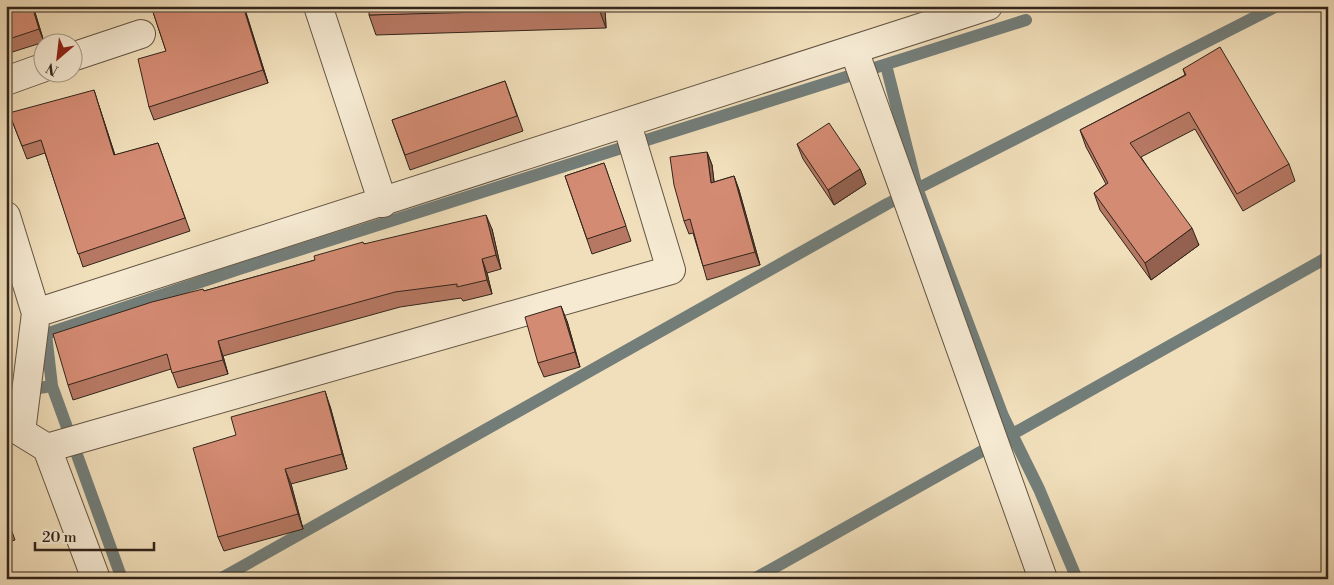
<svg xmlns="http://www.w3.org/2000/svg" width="1334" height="585" viewBox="0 0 1334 585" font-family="'Libre Bodoni',serif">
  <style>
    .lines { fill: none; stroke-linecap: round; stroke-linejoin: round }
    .stream { stroke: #737e7a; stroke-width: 12 }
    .minor-casing { stroke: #625443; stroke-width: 30 }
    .minor { stroke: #f6ead3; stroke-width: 28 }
    .wall { fill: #b67863; stroke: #32251b }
    .shaded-wall { fill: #946150; stroke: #32251b }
    .building { fill: #d48b73; stroke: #32251b }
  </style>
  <rect width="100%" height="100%" fill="#f1dfbb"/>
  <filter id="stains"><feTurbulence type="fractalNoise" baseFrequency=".004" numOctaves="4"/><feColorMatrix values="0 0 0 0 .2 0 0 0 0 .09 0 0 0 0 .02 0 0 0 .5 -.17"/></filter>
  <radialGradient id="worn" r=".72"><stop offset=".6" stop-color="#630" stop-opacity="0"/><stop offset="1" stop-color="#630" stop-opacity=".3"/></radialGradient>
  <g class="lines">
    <!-- stream -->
    <path class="stream" d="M886,65l31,123 86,228 36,73 38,90
      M52,386l70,193
      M6,393l46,-7 -6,-52 193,-65 787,-249
      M220,579l667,-375 390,-198
      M754,579l574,-322"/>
    <!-- minor casing -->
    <g class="minor-casing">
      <path id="minor" d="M318,6l65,197
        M854,50l189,529
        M72,57l69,-23
        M6,81l36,-13
        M6,216l30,97 -15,119 26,16 49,131
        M36,313l952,-307
        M47,448l624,-178 -44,-146"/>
    </g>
    <!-- minor -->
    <use href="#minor" class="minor"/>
  </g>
  <!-- wall -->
  <path class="wall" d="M6,6h27l11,36 -38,12z
    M151,6h93l24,77 -114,37 -5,-13 17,-56z
    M605,6l1,22 -230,7 -7,-20z
    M1183,69l106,95 6,17 -52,30 -48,-82 -54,28 58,88 -48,35 -51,-70 -6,-17 12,-9 -20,-37 -6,-17 105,-55z
    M505,81l18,50 -113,39 -18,-50z
    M98,103l17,52 43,-12 32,88 -107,36 -38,-114 -18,6 -18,-46z
    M797,144l63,25 6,15 -32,21 -31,-46z
    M707,152l5,13 2,17 20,-6 5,14 21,75 -53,15 -4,-14 -10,-33 -4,1 -5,-13z
    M604,163l27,78 -39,13 -27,-78z
    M492,229l9,40 -14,4 5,21 -29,7 -2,-3 -61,9 -177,49 5,18 -50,14 -7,-19 -98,31 -5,-15 136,-94 111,-31 49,-16z
    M567,321l13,46 -36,10 -6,-14z
    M330,406l17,63 -56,15 12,45 -79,22 -6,-14 18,-102z
    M6,515l9,25 -9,3z"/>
  <!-- shaded-wall -->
  <path class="shaded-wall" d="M32,6h1l11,36 -5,-13z
    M243,6l2,4 23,73 -5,-13z
    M599,6h6l1,22 -7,-19z
    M94,90l4,13 21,65 -5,-13z
    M707,152l5,13 4,32 -5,-14z
    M860,169l6,15 -32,21 -6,-15z
    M734,176l5,14 21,75 -5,-13z
    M486,215l6,14 9,40 -5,-14z
    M1192,228l7,17 -48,35 -6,-17z
    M482,259l5,14 5,21 -5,-14z
    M561,306l6,15 13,46 -5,-15z
    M218,341l5,15 5,18 -5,-14z
    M325,391l5,15 17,63 -5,-15z
    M285,469l6,15 12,45 -5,-15z"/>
  <!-- building -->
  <path class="building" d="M6,6h26l7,23 -33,11z
    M151,6h92l20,64 -114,37 -11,-48 28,-8z
    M369,6h230v3l-230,6z
    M1220,47l69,117 -52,30 -48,-82 -59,31 62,85 -47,35 -51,-70 14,-10 -28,-53 106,-55 -3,-6z
    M505,81l12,35 -112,39 -13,-35z
    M94,90l20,65 44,-12 27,75 -107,36 -37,-114 -19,6 -13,-33z
    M829,123l31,46 -32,21 -31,-46z
    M707,152l4,31 23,-7 21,76 -52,14 -13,-47 -6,2 -10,-36 -4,-28z
    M604,163l22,63 -39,13 -22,-63z
    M486,215l10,40 -14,4 5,21 -30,7v-3l-62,8 -177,49 5,19 -51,13 -5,-19 -99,31 -15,-51 99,-32 51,-13 1,2 111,-31 -1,-4 49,-14 1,2z
    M561,306l14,46 -37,11 -13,-46z
    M325,391l17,63 -57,15 13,45 -80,23 -25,-89 43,-13 -5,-18z
    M6,516l3,9 -3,1z"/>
  <!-- margin -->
  <rect width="1334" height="585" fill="none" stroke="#f1dfbb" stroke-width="25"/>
  <rect x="8" y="8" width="1319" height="570" fill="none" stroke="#32251b" stroke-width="2.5"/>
  <rect x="12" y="12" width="1309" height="560" fill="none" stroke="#32251b"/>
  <!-- north arrow -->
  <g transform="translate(58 58) rotate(208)"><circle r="24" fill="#f6ead3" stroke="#a89b89"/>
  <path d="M0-4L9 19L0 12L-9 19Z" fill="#8f2418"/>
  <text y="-8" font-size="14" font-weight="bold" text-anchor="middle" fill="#32251b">N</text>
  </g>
  <!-- scale -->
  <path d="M35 542v8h119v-8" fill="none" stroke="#32251b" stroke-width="2.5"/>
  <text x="42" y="542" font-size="15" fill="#32251b" stroke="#f6ead3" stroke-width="4" paint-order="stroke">20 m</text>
  <rect width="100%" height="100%" filter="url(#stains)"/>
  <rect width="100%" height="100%" fill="url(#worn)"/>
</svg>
